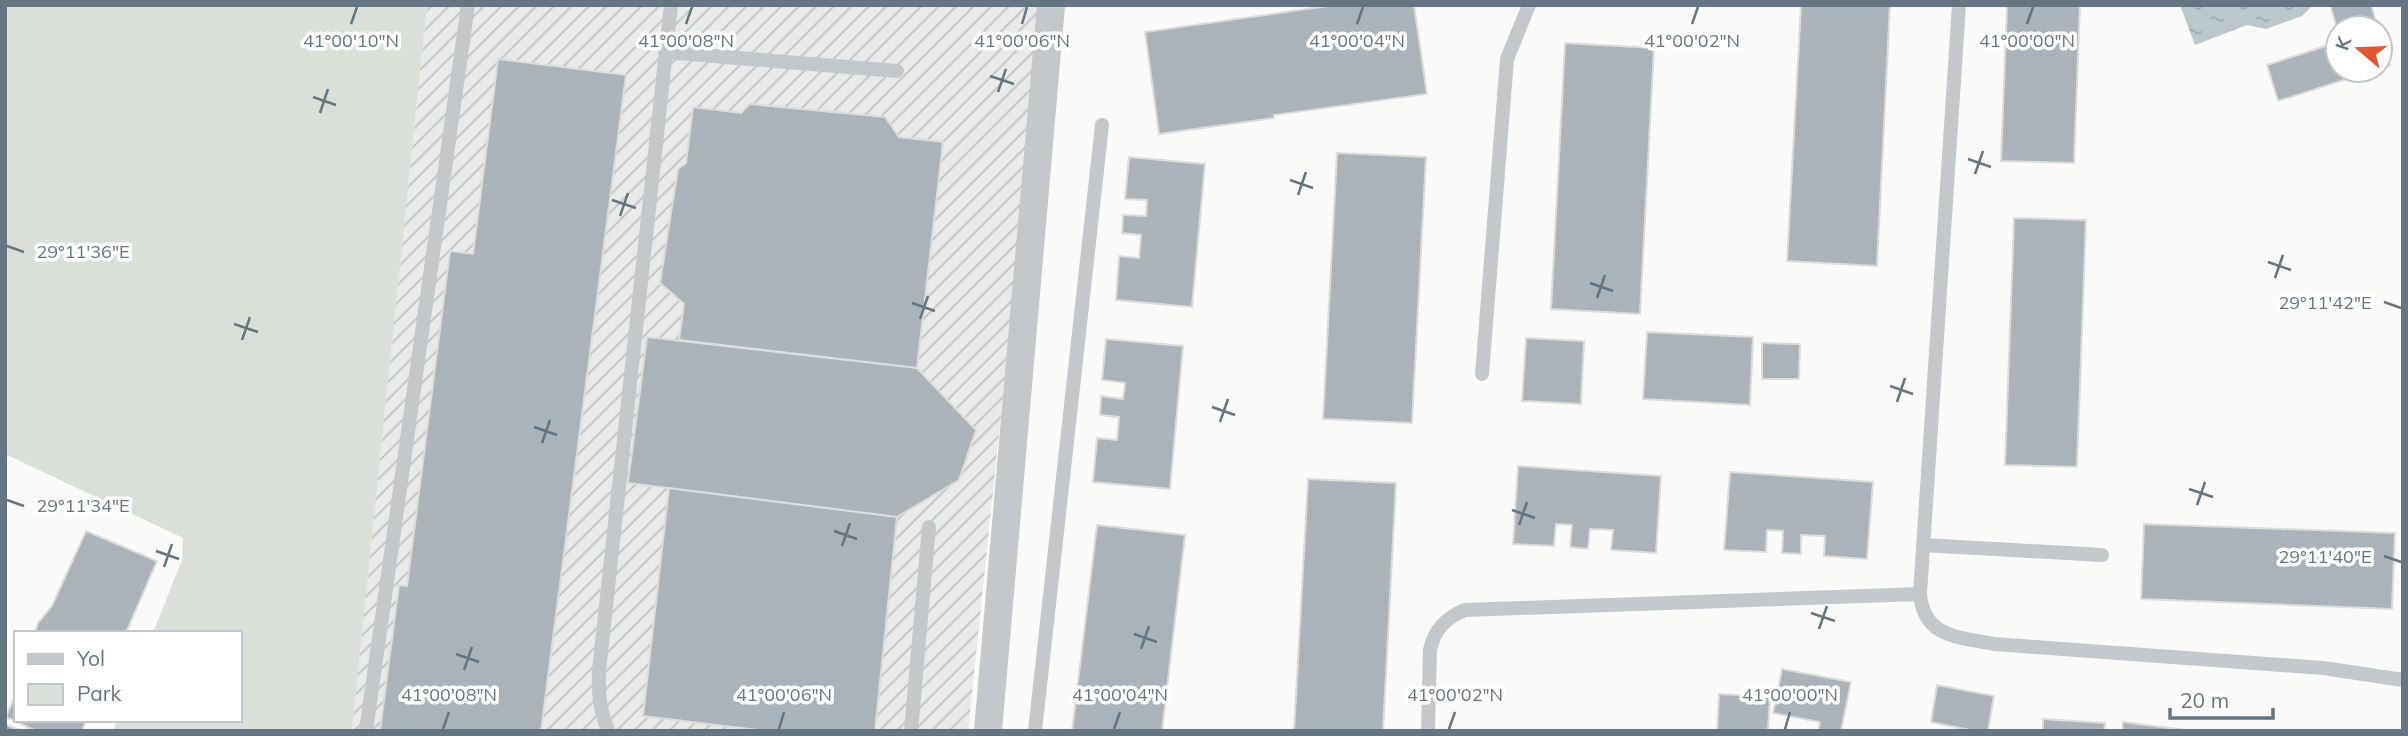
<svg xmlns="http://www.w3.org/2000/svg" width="2408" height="736" viewBox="0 0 2408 736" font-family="Mulish,sans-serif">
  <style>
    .industrial { fill: url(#industrial-furrows) }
    .green { fill: #dadfd7 }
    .water { fill: url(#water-ripples) }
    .building { fill: #aab3b9; stroke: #dcdcda; stroke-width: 2 }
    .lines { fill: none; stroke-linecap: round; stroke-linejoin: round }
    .lane { stroke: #c3c8cc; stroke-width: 14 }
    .street { stroke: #c3c8cc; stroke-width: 28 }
    .ticks { fill: none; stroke: #657683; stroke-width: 2.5 }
    .ticks-label { font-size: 18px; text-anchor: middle; fill: #657683; stroke: #fff; stroke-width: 7; stroke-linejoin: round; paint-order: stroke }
  </style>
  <defs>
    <pattern id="industrial-furrows" width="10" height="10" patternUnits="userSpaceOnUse" patternTransform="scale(1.75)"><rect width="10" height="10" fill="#e8e9e9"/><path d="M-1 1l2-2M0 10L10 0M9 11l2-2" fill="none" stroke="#c0c1c2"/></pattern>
    <pattern id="water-ripples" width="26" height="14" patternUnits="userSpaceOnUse" patternTransform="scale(1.75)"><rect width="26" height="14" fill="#bbc7cb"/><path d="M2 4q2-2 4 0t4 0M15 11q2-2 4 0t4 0" fill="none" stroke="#9ca6aa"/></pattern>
  </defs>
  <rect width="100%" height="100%" fill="#fafaf8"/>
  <!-- industrial -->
  <path class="industrial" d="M427,5h617l-76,726h-616z"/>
  <!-- green -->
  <path class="green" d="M5,5h422l-75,726h-239l4,-11h123v-87h-87l29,-73 1,-22 -178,-84z"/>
  <!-- water -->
  <path class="water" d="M2180,5h131v2l-9,9 -36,13 -19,-4 -52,20z"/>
  <!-- building -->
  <path class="building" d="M1335,5h79l13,89 -153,21v3l-115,16 -14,-102z
    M1801,5h89l-13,261 -90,-5z
    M2007,5h73l-6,158 -73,-2z
    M2330,5h41l7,23h-40v3z
    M2380,33l10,32 -10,3z
    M2338,42v28h37l-97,31 -11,-36z
    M1565,43l89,5 -14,266 -89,-5z
    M498,59l128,16 -85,656h-161l19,-146 8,1 43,-335 23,3z
    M750,104l135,13 14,20 44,5 -26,226 -238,-28 5,-36 -24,-21 18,-114 8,-6 7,-56 48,6z
    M1337,153l89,4 -14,266 -89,-4z
    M1129,157l76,7 -13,143 -76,-7 3,-44 20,2 2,-23 -19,-2 1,-18 23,1 1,-16 -22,-1z
    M2014,218l72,2 -9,247 -72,-2z
    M1647,332l106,5 -3,68 -107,-6z
    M647,337l270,31 59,62 -17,50 -62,37 -269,-34z
    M1526,338l58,3 -3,63 -59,-3z
    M1106,339l77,7 -13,143 -77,-7 4,-44 20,2 2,-23 -19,-2 1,-19 22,3 2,-16 -23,-3z
    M1762,343l38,1 -1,35h-37z
    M1518,466l143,10 -5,77 -45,-3 2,-20 -23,-1 -2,20 -18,-2 2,-22 -16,-1 -2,22 -41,-2z
    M1730,472l143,10 -6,77 -43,-3 1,-20 -24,-1v19l-19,-1 1,-22 -16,-1 -1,22 -42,-2z
    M1308,479l88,4 -13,248h-89z
    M669,488l228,29 -22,214h-110l-122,-15z
    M2144,524l251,9 -3,76 -251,-10z
    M1097,525l88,10 -23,196h-90z
    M86,531l71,30 -31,72h-91l3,-10 14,-17z
    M1782,669l69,13 -10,49h-23l2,-9 -47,-9z
    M1937,685l57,11 -6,35h-13l-44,-9z
    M16,693v27h70l-4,11h-46l-30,-14z
    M1719,694l51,3 -2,34h-51z
    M2043,719l62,4 -1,8h-61z
    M2123,722l70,9h-71z
    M5,724l16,7h-16z"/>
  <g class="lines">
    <!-- lane -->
    <path class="lane" d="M1959,5l-39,589c4,44 39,43 74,50l329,24 80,12
      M665,52l232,19
      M1482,374l25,-315 22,-54
      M1923,545l179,10
      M366,731l102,-726
      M608,731c-8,-21 -10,-38 -9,-60l72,-666
      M911,731l18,-204
      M1035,731l67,-606
      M1428,731l2,-81c4,-20 15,-32 35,-40l455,-16"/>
    <!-- street -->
    <path class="street" d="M988,731l63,-726"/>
  </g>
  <!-- ticks -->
  <path class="ticks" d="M351,24l6,-17M686,24l6,-17M1022,24l5,-17M1357,24l6,-17M1692,24l6,-17M2027,24l6,-17M990,76l24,8M998,92l8,-23M313,97l23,8M320,113l8,-24M1968,159l23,8M1975,174l8,-23M1290,180l23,8M1298,195l8,-23M612,200l24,8M620,216l8,-23M7,246l17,6M2268,262l23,8M2275,278l8,-23M1590,283l23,8M1597,298l8,-23M2384,302l17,6M912,303l23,8M920,319l8,-23M234,324l24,8M242,340l8,-23M1890,386l23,8M1897,402l8,-24M1212,407l23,8M1220,422l8,-23M534,427l23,8M542,443l8,-23M2189,489l24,8M7,500l17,6M2197,505l8,-23M1512,510l23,8M1519,525l8,-23M834,531l23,8M842,546l8,-23M156,551l23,8M2384,556l17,6M164,567l8,-23M1811,613l24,8M1819,629l8,-23M1134,634l23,8M1141,649l8,-23M456,654l23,8M464,670l8,-23M443,729l6,-17M779,729l5,-17M1114,729l6,-17M1449,729l6,-17M1785,729l5,-17"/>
  <g class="ticks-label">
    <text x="351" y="47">41°00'10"N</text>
    <text x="686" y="47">41°00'08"N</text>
    <text x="1022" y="47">41°00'06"N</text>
    <text x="1357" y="47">41°00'04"N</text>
    <text x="1692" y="47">41°00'02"N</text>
    <text x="2027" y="47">41°00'00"N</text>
    <text x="83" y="258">29°11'36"E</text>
    <text x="2325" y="309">29°11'42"E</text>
    <text x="83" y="512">29°11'34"E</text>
    <text x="2325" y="563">29°11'40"E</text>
    <text x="449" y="701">41°00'08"N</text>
    <text x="784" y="701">41°00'06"N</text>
    <text x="1120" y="701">41°00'04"N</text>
    <text x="1455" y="701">41°00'02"N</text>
    <text x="1790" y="701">41°00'00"N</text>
  </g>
  <!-- border -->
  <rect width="2408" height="736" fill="none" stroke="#657683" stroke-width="14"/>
  <!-- legend -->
  <rect x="14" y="631" width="228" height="91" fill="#ffffff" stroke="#c1c8cd" stroke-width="2"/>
  <rect x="28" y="654" width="35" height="10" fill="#c3c8cc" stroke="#c1c8cd" stroke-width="2"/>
  <text x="77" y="666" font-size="21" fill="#657683">Yol</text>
  <rect x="28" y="684" width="35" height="21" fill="#dadfd7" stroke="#c1c8cd" stroke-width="2"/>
  <text x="77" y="701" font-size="21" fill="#657683">Park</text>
  <!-- north arrow -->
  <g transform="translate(2359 49) rotate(289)"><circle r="33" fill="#ffffff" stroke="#c1c8cd" stroke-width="2"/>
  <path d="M0-5L12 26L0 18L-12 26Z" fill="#e4572e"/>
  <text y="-10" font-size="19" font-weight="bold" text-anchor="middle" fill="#657683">K</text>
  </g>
  <!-- scale -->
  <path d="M2170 708v10h103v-10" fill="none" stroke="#657683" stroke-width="3.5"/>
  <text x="2180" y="708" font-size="21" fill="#657683" stroke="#ffffff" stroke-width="5" paint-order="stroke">20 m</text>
</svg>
